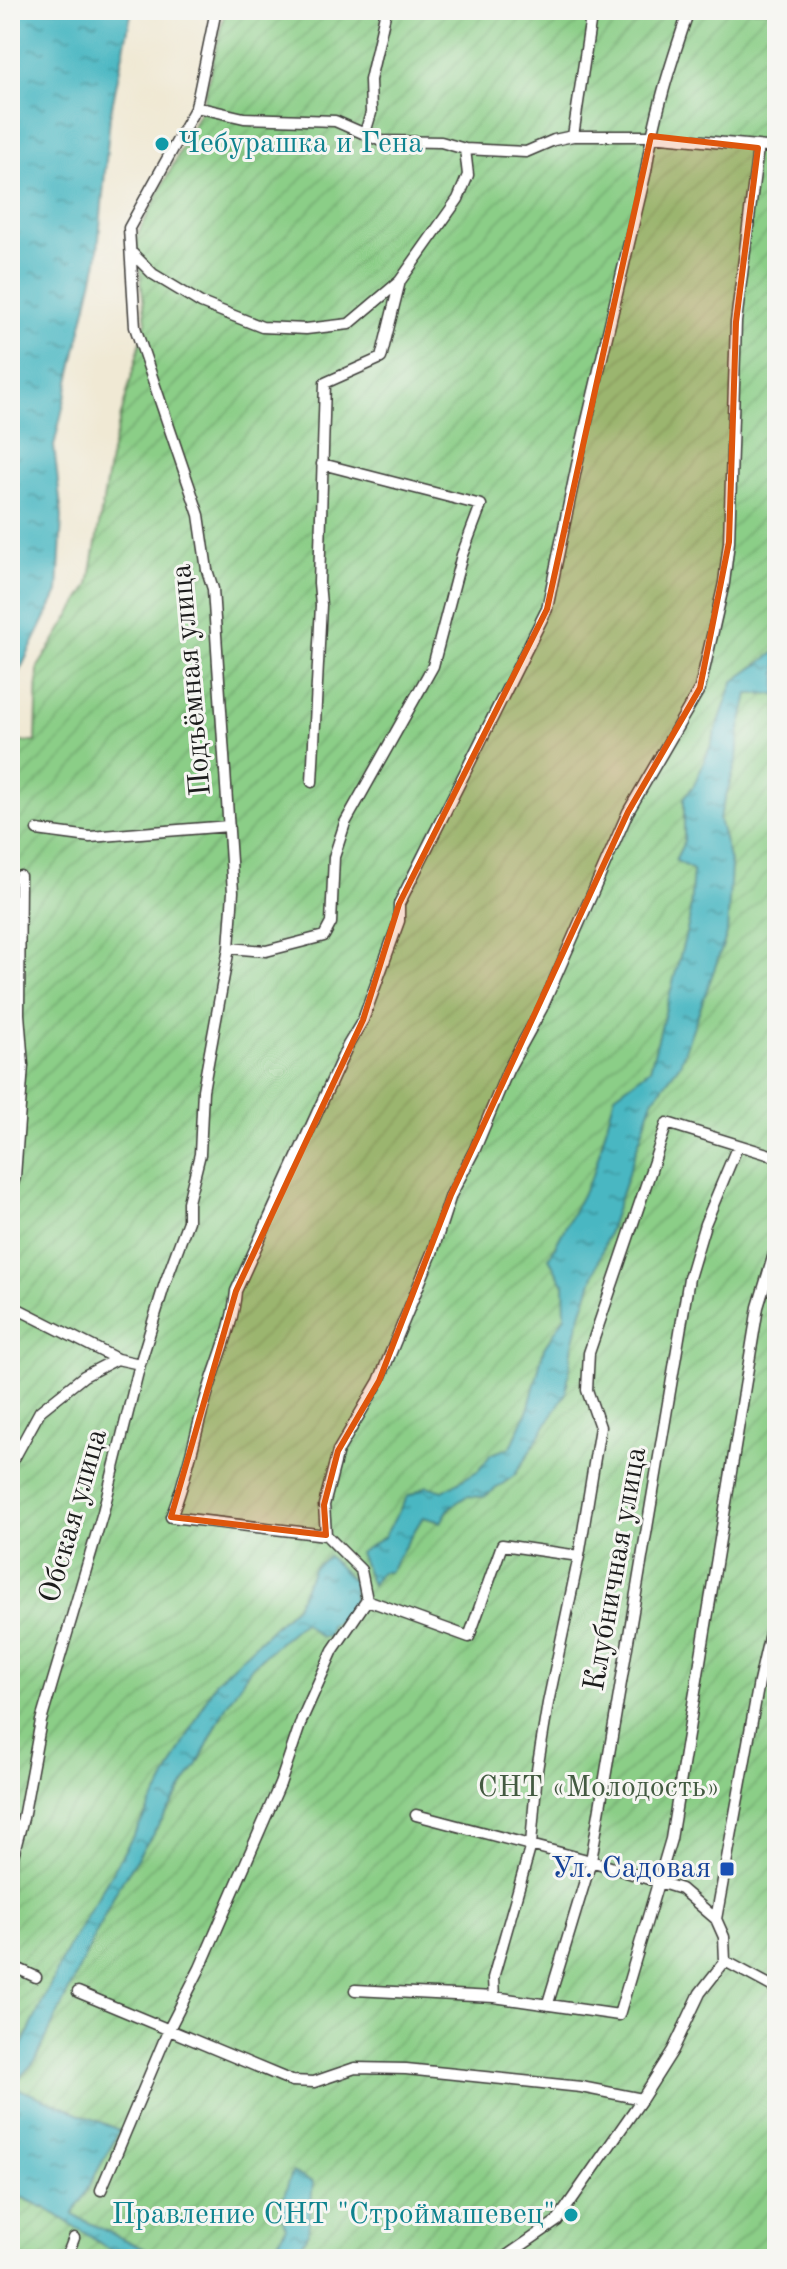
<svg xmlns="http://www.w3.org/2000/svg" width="787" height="2269" viewBox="0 0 787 2269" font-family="'Old Standard TT',serif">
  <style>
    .garden { fill: url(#garden-furrows); stroke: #547552; stroke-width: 2 }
    .water { fill: url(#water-ripples); stroke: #326a6f; stroke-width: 2 }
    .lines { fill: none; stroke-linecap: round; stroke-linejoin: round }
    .minor-casing { stroke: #3c3b38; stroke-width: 13 }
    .minor { stroke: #fff; stroke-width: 10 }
    .marked { fill: #de560d; fill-opacity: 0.2; stroke: #de560d; stroke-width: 6; stroke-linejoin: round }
    .culture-dot { fill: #0f9aa8; stroke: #f6f6f2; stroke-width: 3 }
    .transit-dot { fill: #1a4fb4; stroke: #f6f6f2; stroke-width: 3 }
    .labels { text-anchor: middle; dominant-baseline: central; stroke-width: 6; stroke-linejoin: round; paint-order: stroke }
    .culture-label { font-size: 30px; fill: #0d838f; stroke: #f6f6f2; text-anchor: start }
    .street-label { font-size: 30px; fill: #1c1c1c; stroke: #f6f6f2 }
    .park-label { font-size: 30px; fill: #435a41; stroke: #f6f6f2 }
    .transit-label { font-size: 30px; fill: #164399; stroke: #f6f6f2; text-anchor: end }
  </style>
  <defs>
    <pattern id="garden-furrows" width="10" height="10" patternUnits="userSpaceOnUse" patternTransform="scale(2)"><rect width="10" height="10" fill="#8bce87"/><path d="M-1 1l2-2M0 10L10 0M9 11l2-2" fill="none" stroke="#77b074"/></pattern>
    <pattern id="water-ripples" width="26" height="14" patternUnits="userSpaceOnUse" patternTransform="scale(2)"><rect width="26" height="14" fill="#48b7c2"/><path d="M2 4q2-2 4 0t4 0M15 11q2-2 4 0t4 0" fill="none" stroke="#3b949d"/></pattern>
  </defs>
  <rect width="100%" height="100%" fill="#f6f6f2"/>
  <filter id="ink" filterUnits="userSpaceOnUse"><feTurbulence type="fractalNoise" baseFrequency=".0125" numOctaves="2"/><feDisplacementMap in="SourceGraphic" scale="16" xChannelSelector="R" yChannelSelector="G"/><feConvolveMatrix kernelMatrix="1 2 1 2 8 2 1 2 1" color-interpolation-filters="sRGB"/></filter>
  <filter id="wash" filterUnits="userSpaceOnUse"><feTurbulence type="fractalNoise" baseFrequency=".006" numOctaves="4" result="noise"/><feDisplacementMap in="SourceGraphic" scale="32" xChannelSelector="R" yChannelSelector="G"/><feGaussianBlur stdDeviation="1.8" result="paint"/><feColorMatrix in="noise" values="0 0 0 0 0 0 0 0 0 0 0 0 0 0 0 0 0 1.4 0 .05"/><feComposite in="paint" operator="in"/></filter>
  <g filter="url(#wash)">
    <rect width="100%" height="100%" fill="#f0e9d4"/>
    <!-- garden -->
    <path class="garden" d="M225,10h552v2249h-767v-1493l10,-24h16l2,-75 51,-82 22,-132 35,-131 -10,-84 66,-130z"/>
    <!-- water -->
    <path class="water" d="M10,10h122l-22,106 -13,145 -43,185 8,71 -4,75 -48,99z
      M777,651v43h-29l-9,40 -2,26 -18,59 12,47 -4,68 -47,130 -27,36 -73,217 -7,27 -7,49 -51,82 -31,22 -17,-1 -17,11 -9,15 -18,-5 -34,55h-8l-9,13 -13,-32 25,-16 23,-40 20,-11 16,5 36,-21 12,-16 20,-7 18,-40 15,-59 21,-32 -1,-31 -15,-27 45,-86 21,-77 35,-26 39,-147 4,-52 -18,-10 9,-18v-44l10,-13 17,-40 22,-63z
      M328,1556l26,26v27l-24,17 -2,11 -9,-1 -16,-14 -51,44 -26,40 -29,60 -81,125 -80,169 -24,26 108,44 -47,85 92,44h-56l3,-8 -65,-42 -37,-17v-131l15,-21 40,-87 97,-167 53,-104 81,-76 17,-37z
      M292,2172l21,10 -5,52 -14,25h-26l18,-32 -6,-19z"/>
  </g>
  <g filter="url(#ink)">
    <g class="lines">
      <!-- minor casing -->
      <g class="minor-casing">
        <path id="minor" d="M196,107l48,11 91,3 46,20 60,1 24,7 61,3 28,-12 19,-4h78l126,12
          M365,133l6,-20 -1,-33 16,-70
          M573,136l19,-126
          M131,252l22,22 48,29 61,24 44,2 43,-5 51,-43
          M312,782l9,-177 -2,-22 6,-200 56,-25 19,-77 58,-82 10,-24 -3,-26
          M37,830l53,7 139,-11
          M229,948l37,3 58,-15 7,-13 3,-66 11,-34 88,-157 29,-111 19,-50 -159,-41
          M10,1193l5,-16 8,-112 -4,-51 1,-138
          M10,1305l107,54 23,5
          M10,1466l30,-55 44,-35 33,-17
          M326,1535l-2,-30 14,-54 41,-70 53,-128 19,-58 24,-46 33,-79 34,-62 86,-196 72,-124 24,-105 5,-41 7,-220 22,-174
          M367,1600l102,37 33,-92 77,11
          M416,1815l175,46 90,28 35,30 8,18 1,24
          M10,1867l13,-49 18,-97 62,-209 37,-148 25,-81 23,-62v-19l12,-48 3,-64 26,-142 4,-56 -20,-303 -6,-19 -8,-55 -64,-188 -6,-99 67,-121 20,-97
          M716,1919l43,-237 18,-80
          M725,1961l52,28
          M10,1965l26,12
          M355,1990l139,7 125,18 52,-176 87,-532 19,-63
          M78,1992l214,89 22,1 41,-14 51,1 175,18 61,12
          M494,1997l-1,-19 38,-133 6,-75 11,-67 31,-147 21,-129 -13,-37 2,-37 78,-230 110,34
          M548,2003l43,-142 98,-583 16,-54 33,-79
          M101,2190l68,-161 31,-61 80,-184 22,-65 31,-69 34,-50 -6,-30 -35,-35 -155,-18c16,-39 23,-79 35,-119 10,-35 27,-70 30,-107l112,-246 15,-25 36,-99v-17l148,-295 32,-154 67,-284c8,-56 25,-108 43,-161
          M10,2207l1,-2
          M66,2259l8,-21
          M502,2259l55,-38 85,-122 31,-49 27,-57 25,-32"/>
      </g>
      <!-- minor -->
      <use href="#minor" class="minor"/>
    </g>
  </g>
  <!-- marked area -->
  <path class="marked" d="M651,136l107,12 -22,174 -7,220 -29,146 -72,124 -177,383 -72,186 -41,70 -14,54 2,30 -155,-18 65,-226 127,-271 36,-116 148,-295z"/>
  <!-- markers -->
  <g class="culture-dot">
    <circle cx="162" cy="144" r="8"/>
    <circle cx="571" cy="2215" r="8"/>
  </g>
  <rect class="transit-dot" x="719" y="1861" width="16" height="16" rx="4"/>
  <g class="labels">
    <!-- culture labels -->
    <g class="culture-label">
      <text x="178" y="144">Чебурашка и Гена</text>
      <text x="555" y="2215" text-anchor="end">Правление СНТ "Строймашевец"</text>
    </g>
    <!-- street labels -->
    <g class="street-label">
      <text transform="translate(192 680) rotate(-95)">Подъёмная улица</text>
      <text transform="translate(74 1516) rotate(-74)">Обская улица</text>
      <text transform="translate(616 1569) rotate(-80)">Клубничная улица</text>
    </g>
    <!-- park labels -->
    <g class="park-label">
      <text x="599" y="1788">СНТ «Молодость»</text>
    </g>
    <!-- transit labels -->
    <g class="transit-label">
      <text x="711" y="1869">Ул. Садовая</text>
    </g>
  </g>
  <!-- margin -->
  <rect width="787" height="2269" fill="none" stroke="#f6f6f2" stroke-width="40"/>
</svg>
